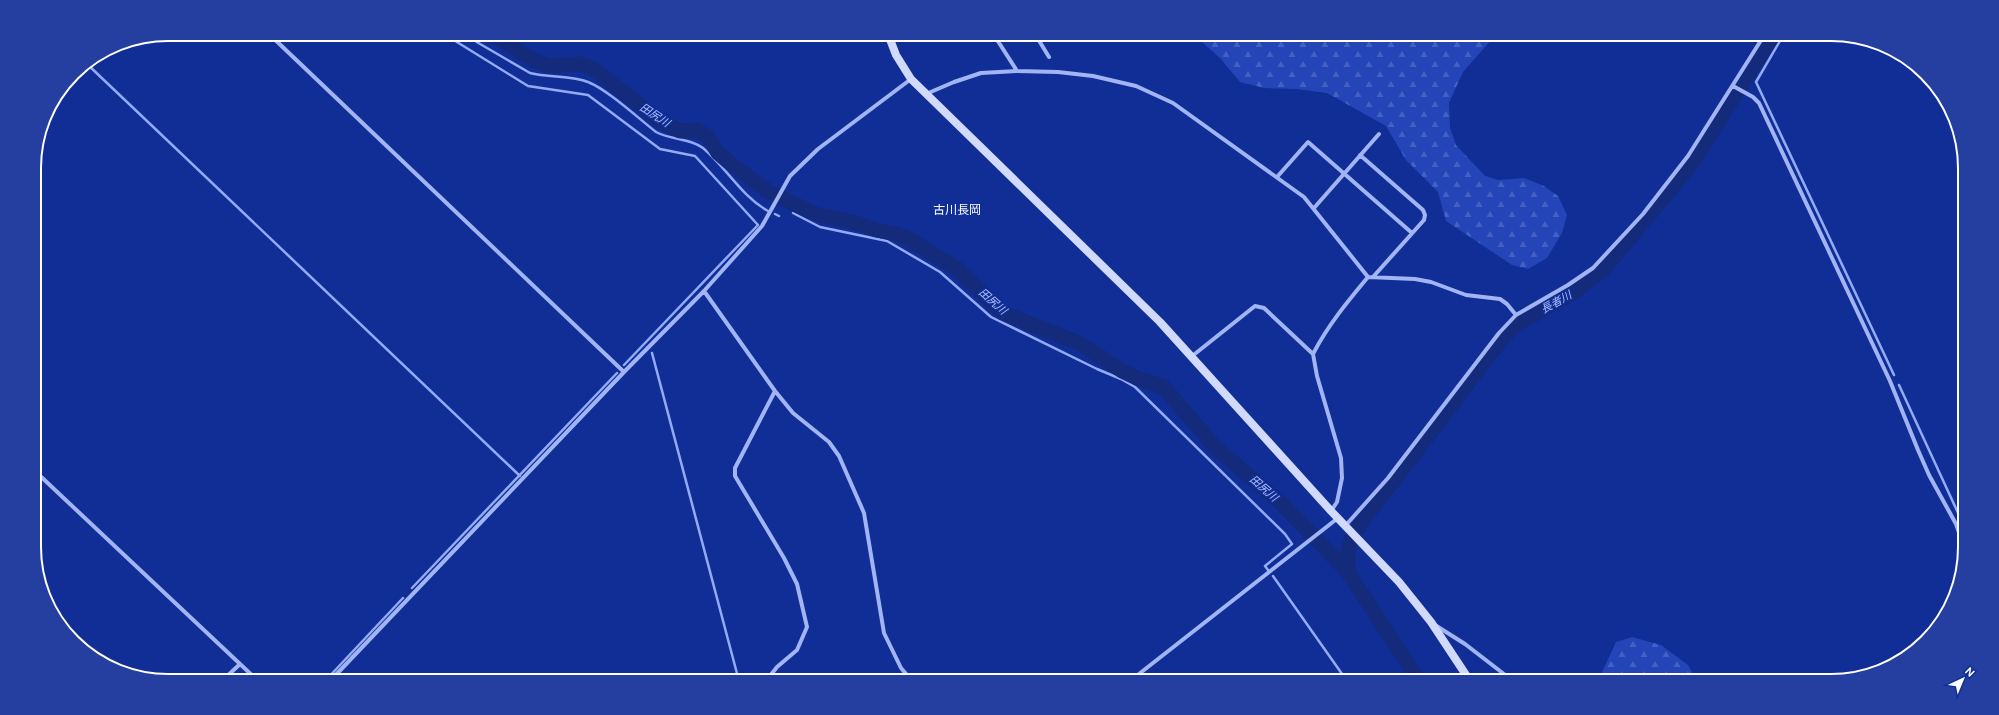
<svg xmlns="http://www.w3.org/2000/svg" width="1999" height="715" viewBox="0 0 1999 715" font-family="'DM Sans','Noto Sans JP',sans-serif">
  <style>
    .forest { fill: url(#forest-firs) }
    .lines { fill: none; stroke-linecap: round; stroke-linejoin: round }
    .stream { stroke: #93abf7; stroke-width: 2.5 }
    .river { stroke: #142a7b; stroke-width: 15 }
    .street { stroke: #a1b4f4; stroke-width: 4 }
    .secondary { stroke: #d1dafd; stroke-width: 8 }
    .labels { text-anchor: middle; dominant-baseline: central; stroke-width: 3; stroke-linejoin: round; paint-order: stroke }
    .water-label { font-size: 11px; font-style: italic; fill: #adc0fa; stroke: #112e97 }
    .quarter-label { font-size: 12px; fill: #fff; stroke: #112e97 }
    .rim { fill: none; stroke: #fff; stroke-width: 2 }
  </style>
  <defs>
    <pattern id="forest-firs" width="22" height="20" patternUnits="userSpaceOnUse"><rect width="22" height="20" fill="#2345b7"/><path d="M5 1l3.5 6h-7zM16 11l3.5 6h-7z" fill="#4461c2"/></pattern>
  </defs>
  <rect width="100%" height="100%" fill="#112e97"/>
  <!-- forest -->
  <path class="forest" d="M1160,34h334l-2,5 -29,33 -14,31 1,25 6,17 29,31 13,4 26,-2 20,8 14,10 9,19 -5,18 -15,25 -19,11 -16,-4 -66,-44 -8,-29 -32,-32 -20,-34 -59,-33 -30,-4 -33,-1 -24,-6 -20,-24 -19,-17 -34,1z
    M1632,637l29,8 27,20 9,16h-104l6,-2 17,-37z"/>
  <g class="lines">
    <!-- stream -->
    <path class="stream" d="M444,34l84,52 60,9 72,54 35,7 63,69 -134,140
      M463,34l67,39c19,5 42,2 58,9 20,8 50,36 68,50 14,8 34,6 47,16 23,19 38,48 65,63
      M1784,34l-28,48 138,293
      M86,63l434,413
      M65,86l13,-14
      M793,213l27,14 67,14 53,31 51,45 106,52 24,10 14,8 150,147 7,10 -27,22 3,4
      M775,214l4,2
      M652,353l87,328
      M1899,385l66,143
      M1273,576l74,105
      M412,588l205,-215
      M325,681l78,-83"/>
    <!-- river -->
    <path class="river" d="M492,34l41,26 15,6 31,-2 8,2 11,6 60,48 22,11 17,-1 11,7 10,16 13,11 38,28 46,22 38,8 23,8 20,4 11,4 49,30 47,45 78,31 41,27 17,8 25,8 50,59 68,58 66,68 71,109
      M1348,572v-20l2,-10 10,-18 42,-54 88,-116 16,-19 13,-12 54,-30 31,-24 86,-103 84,-132"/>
    <!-- street -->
    <path class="street" d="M269,34l355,338 80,-81 58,-65 28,-50 28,-27 93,-70
      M996,34l-2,1 23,36
      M1035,34l14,23
      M1733,86l20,11 6,6 131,278 28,69 11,25 27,49 9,25
      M926,94l28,-12 27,-9 36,-2 41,1 35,4 43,10 37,17 131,94 64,80
      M1360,155l63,55 2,5 -1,5 -51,57
      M1277,177l31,-35 104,91
      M1314,208l65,-74
      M704,291l71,100 18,22 36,29 10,14 25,57 20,120 17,35 11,13
      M1313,354c15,-29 35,-53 55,-77l47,2 16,3 35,13 34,4 7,5 9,11
      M1191,357l64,-51 9,2 49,46 4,22 24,82 1,20 -5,24 -6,9
      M36,472l222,209
      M1346,525l42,-47 111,-145 17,-18 52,-30 25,-17 50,-54 45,-58 77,-122
      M1435,625l30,19 48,37
      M222,681l18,-17
      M330,681l294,-309
      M766,681l11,-14 20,-17 10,-23 -10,-43 -13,-26 -49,-82v-8l40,-77
      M1130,681l208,-163"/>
    <!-- secondary -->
    <path class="secondary" d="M888,34l8,21 15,24 249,243 171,189 68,71 32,40 39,59"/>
  </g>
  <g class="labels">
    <!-- water labels -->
    <g class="water-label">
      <text transform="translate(655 115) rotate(33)">田尻川</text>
      <text transform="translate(993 301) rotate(41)">田尻川</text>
      <text transform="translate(1556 302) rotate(-29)">長者川</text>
      <text transform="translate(1264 488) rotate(41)">田尻川</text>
    </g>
    <!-- quarter labels -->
    <g class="quarter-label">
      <text x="957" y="210">古川長岡</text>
    </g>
  </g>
  <!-- crop -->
  <path d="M0 0H1999V715H0ZM168 41H1831A127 127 0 0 1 1958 168V547A127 127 0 0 1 1831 674H168A127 127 0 0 1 41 547V168A127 127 0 0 1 168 41Z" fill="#243f9f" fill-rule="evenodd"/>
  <path class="rim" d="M168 41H1831A127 127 0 0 1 1958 168V547A127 127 0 0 1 1831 674H168A127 127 0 0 1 41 547V168A127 127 0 0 1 168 41Z"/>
  <!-- north arrow -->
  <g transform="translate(1963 679) rotate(44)" stroke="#112e97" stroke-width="3" paint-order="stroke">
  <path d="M0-3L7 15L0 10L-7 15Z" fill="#ffffff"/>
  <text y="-6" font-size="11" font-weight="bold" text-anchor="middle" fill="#ffffff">N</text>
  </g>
</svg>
